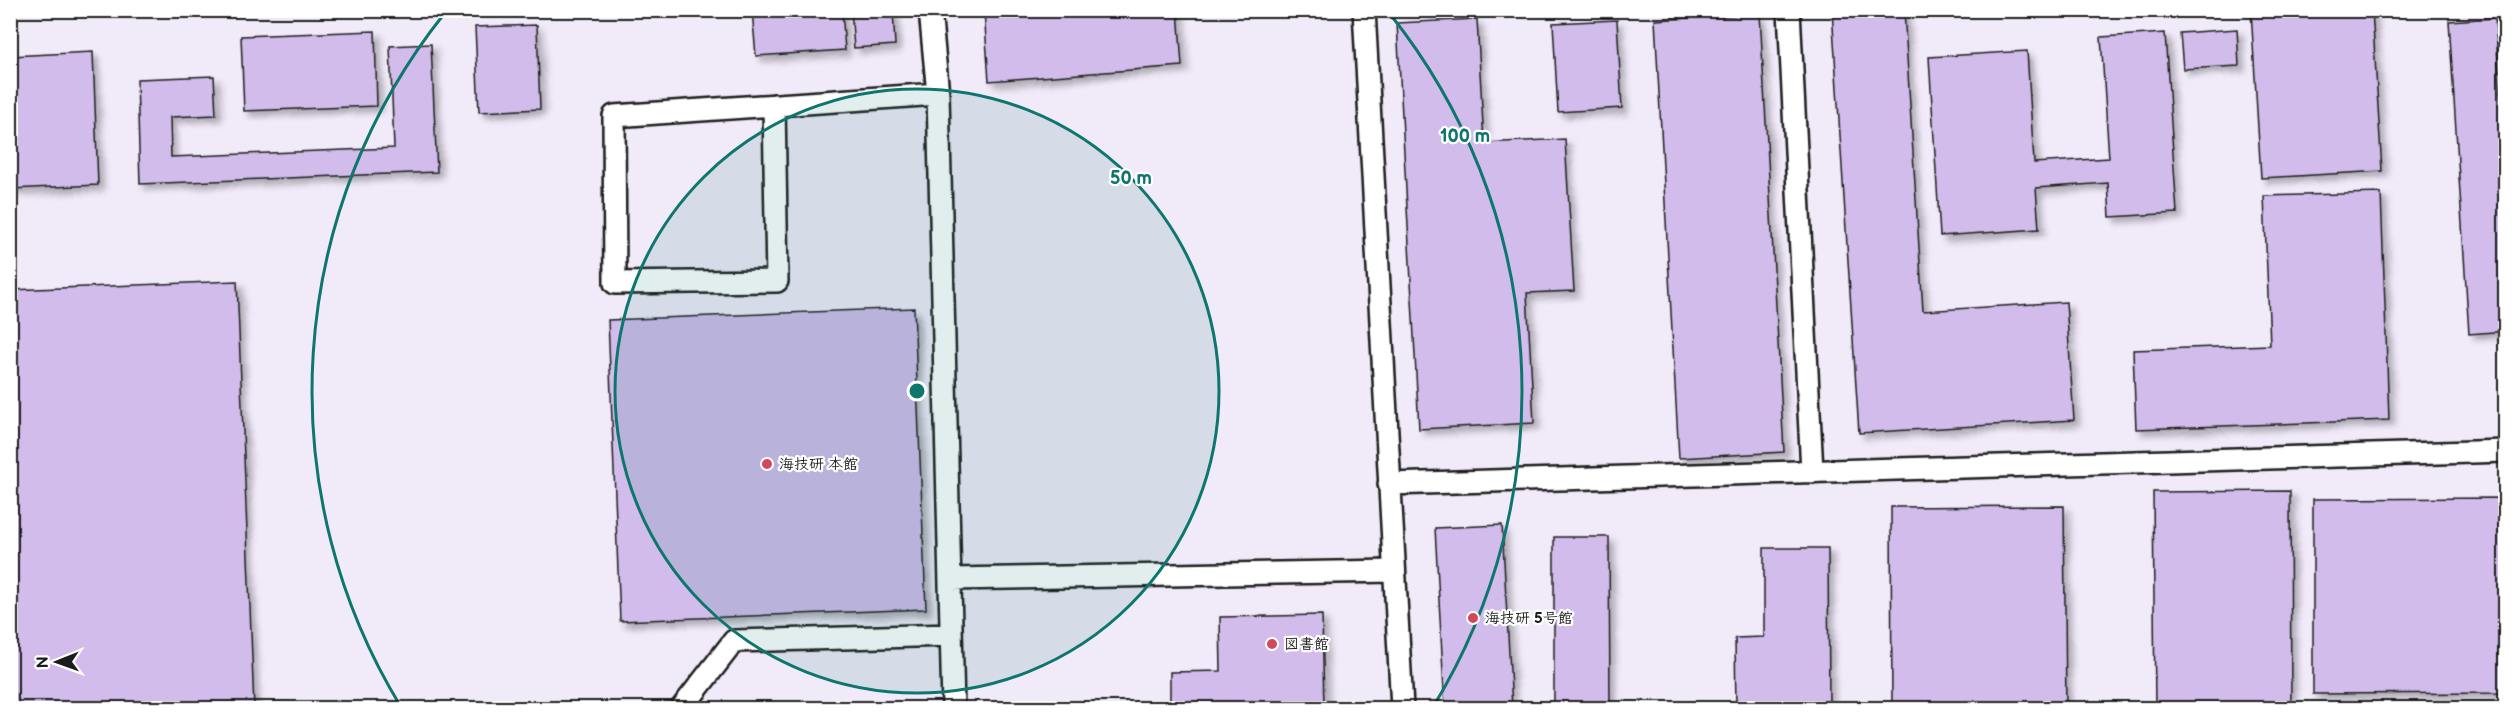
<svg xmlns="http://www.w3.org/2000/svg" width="2516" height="719" viewBox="0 0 2516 719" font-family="'Balsamiq Sans','Klee One',sans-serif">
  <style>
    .building { fill: #d1bcec; stroke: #1c1c1c; stroke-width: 1.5; filter: url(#shadow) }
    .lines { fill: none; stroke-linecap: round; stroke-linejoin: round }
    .lane-casing { stroke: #1c1c1c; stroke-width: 26 }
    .lane { stroke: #fff; stroke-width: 21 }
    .ring { fill: none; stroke: #0f766e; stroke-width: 3 }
    .poi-dot { fill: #d1495b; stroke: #fff; stroke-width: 2 }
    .labels { text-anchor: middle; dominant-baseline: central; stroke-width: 4.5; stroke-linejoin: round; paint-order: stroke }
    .poi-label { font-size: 15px; font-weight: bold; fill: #1c1c1c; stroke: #fff; text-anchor: start }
    .centre { fill: #0f766e; stroke: #fff; stroke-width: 3 }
    .ring-label { font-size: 18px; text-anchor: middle; font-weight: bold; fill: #0f766e; stroke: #fff; stroke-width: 4.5; stroke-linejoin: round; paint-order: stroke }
  </style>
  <defs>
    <filter id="shadow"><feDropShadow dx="5.5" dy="5.5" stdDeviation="3" flood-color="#0004"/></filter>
  </defs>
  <rect width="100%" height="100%" fill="#f1ebf9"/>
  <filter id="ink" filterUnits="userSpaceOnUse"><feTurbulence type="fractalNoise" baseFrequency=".0167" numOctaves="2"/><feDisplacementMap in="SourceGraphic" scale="12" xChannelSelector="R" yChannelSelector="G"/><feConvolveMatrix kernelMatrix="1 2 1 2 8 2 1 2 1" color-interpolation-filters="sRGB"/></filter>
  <g filter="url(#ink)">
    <!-- building -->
    <path class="building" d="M752,10h90l3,40 -89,6z
      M851,10h42l2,35 -41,3z
      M1178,10l4,56 -193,15 -5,-70z
      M1832,10h72l19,301 143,-9 8,118 -215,13z
      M2251,10h121l10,161 -121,7z
      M1760,14l24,438 -105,6 -24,-438z
      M2495,18l11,157v156l-37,3 -20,-313z
      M1477,19l7,124 81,-4 9,152 -47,2 7,130 -115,6 -22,-406z
      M1617,20l5,88 -64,4 -5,-89z
      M537,25l3,84 -61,3 -4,-85z
      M2237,29l2,37 -56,3 -3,-36z
      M375,31l2,75 -133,5 -3,-75z
      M2165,33l12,180 -67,4 -2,-34 -72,5 3,41 -99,7 -11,-179 98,-6 7,112 75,-5 -8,-121z
      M431,44l6,128 -297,12 -3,-105 77,-3 2,39 -46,2 1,40 223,-9 -4,-102z
      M93,52l5,133 -88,4v-133z
      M2381,193l8,227 -253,9 -3,-79 137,-5 -6,-149z
      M237,281l17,427h-244v-418z
      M914,308l12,301 -306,12 -12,-301z
      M2290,491l1,217h-136l-2,-216z
      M2506,498v195l-193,1v-195z
      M2064,506l2,202h-174l-1,-201z
      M1502,525l10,183h-67l-10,-180z
      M1554,537h55l1,171h-56z
      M1764,548h64l1,160h-93l-1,-70 29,-1z
      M1322,615l2,93h-154v-36l51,-1 -1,-54z"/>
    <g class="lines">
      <!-- lane casing -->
      <g class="lane-casing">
        <path id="lane" d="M930,10l8,84 15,614
          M1364,10l38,698
          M1789,10l23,462
          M774,105l3,176 -162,2 -1,-167 324,-22
          M1389,484l1117,-33
          M950,579l444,-8
          M682,708l52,-67 217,-6"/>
      </g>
      <!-- lane -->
      <use href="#lane" class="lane"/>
    </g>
  </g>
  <!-- distance rings -->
  <circle cx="917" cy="391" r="302" fill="#0f766e" fill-opacity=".12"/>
  <g class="ring">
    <circle cx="917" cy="391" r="302"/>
    <path d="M401 707A605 605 0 0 1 444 14M1390 14A605 605 0 0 1 1433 707"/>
  </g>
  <!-- markers -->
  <g class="poi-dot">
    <circle cx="767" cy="464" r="6"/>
    <circle cx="1473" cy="618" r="6"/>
    <circle cx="1272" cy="644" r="6"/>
  </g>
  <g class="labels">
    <!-- poi labels -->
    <g class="poi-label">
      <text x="779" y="464">海技研 本館</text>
      <text x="1485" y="618">海技研 5号館</text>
      <text x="1284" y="644">図書館</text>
    </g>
  </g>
  <circle cx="917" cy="391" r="9" class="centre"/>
  <g class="ring-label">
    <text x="1465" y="142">100 m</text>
    <text x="1131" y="184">50 m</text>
  </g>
  <!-- margin -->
  <rect width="2516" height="719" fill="none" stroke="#fff" stroke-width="36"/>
  <rect x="18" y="18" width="2480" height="683" fill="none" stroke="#1c1c1c" stroke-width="2" filter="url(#ink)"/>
  <!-- north arrow -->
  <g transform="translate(57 662) rotate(269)" stroke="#ffffff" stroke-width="4.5" paint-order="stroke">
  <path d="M0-4.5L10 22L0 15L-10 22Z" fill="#1c1c1c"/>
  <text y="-9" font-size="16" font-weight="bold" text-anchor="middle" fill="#1c1c1c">N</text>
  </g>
</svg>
